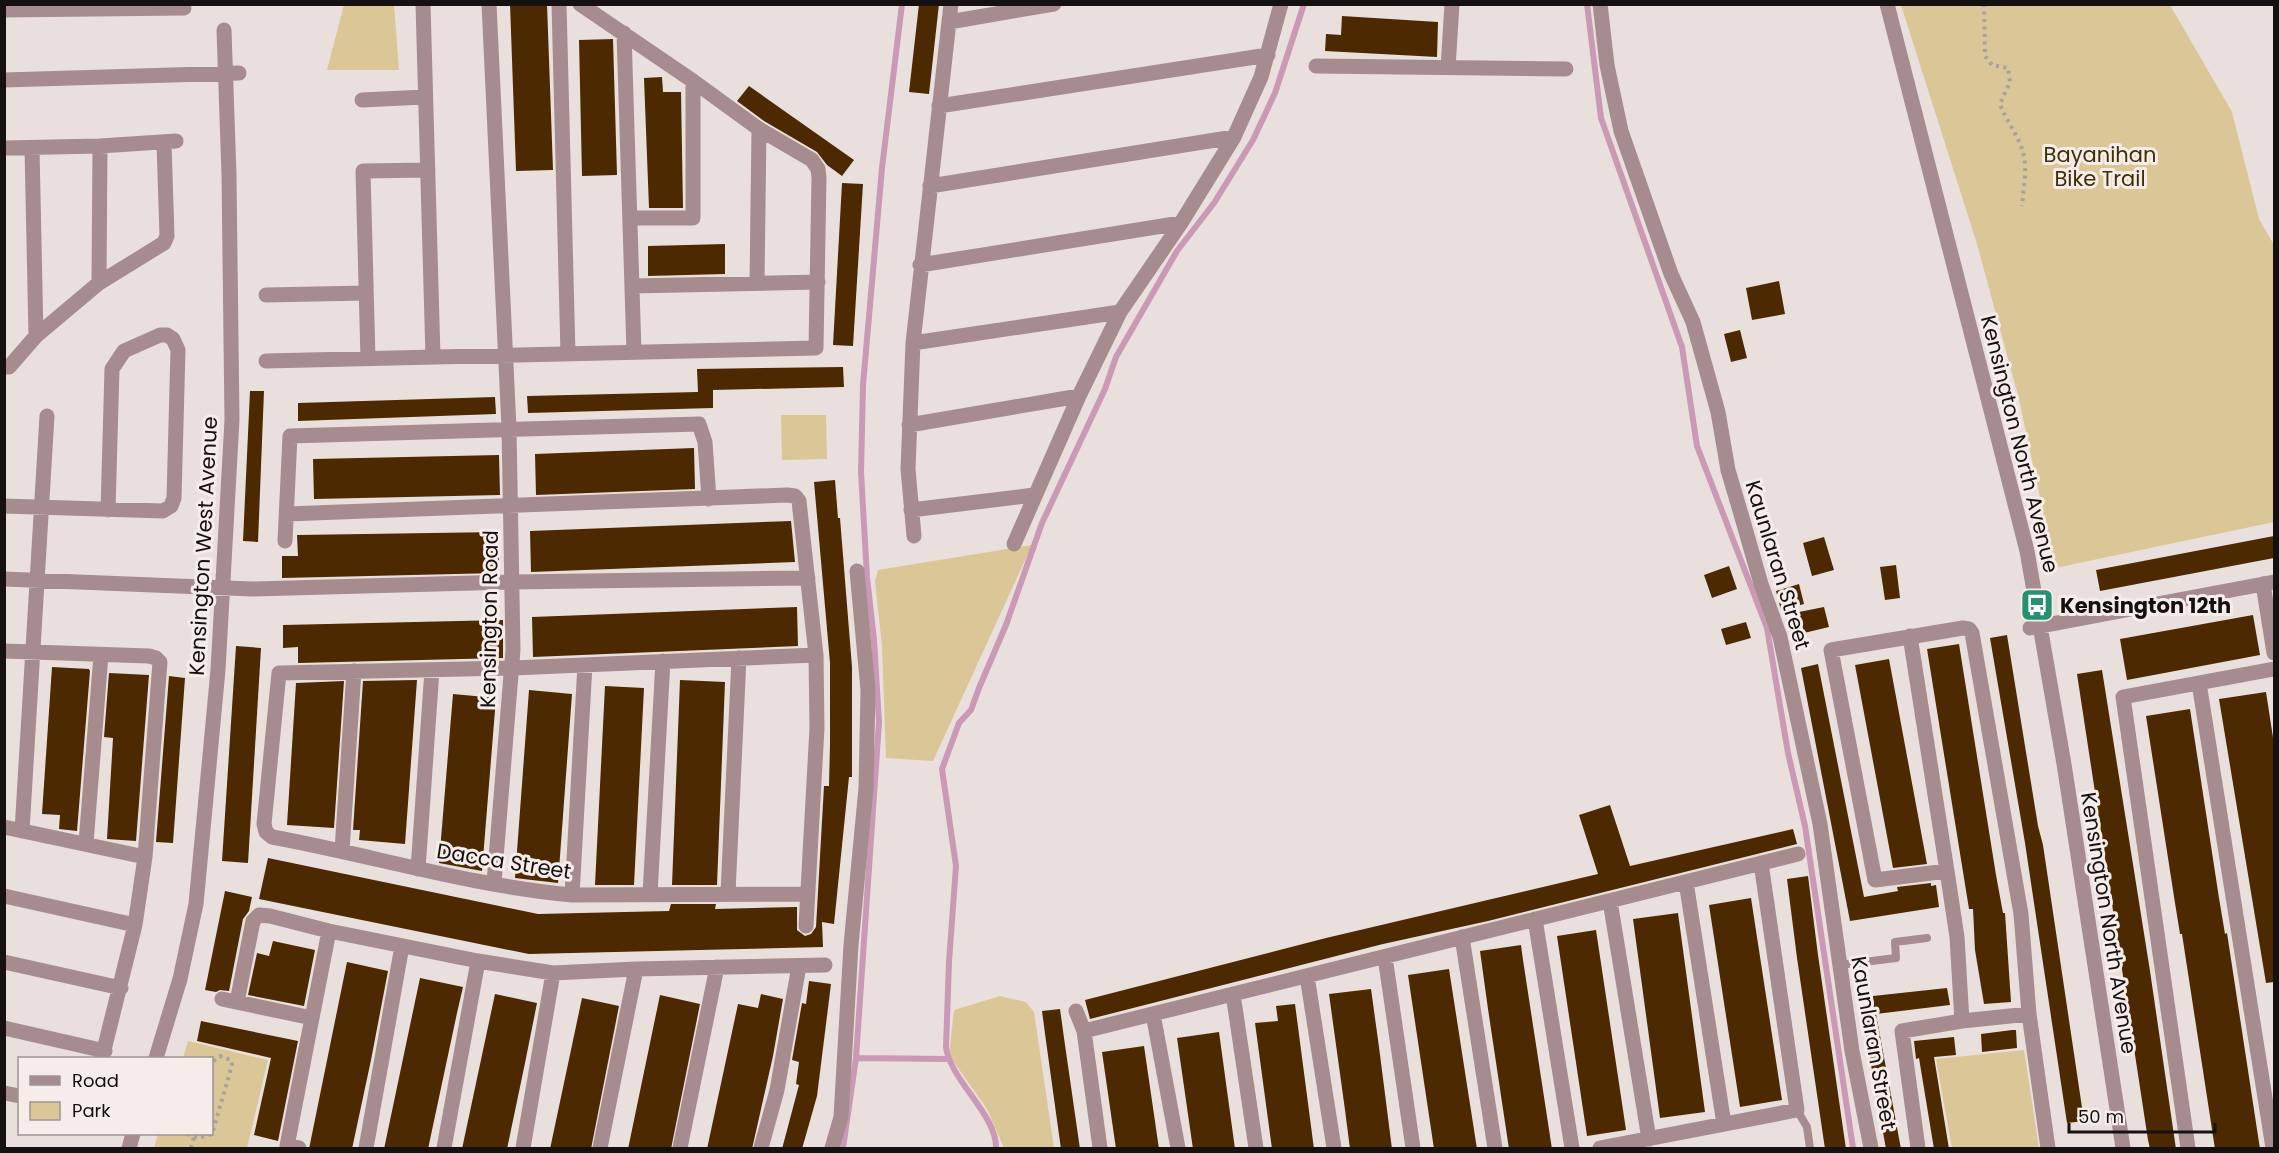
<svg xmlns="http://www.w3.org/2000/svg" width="2279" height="1153" viewBox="0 0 2279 1153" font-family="Poppins,sans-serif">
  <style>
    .green { fill: #dac696 }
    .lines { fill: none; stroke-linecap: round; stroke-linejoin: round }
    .stream { stroke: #cb98b5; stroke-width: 6 }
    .building { fill: #4c2901 }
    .path { stroke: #a8a19f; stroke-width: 4; stroke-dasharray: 3 4.5; stroke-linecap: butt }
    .lane { stroke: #a68c8f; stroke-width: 8 }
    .street { stroke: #a68c8f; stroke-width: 15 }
    .labels { text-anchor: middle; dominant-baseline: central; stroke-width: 6; stroke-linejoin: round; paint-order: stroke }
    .park-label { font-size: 21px; fill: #3e3004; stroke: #f6edea }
    .street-label { font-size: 21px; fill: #141110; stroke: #f6edea }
    .poi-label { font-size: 21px; font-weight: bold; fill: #141110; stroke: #f6edea; text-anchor: start }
  </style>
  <rect width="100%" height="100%" fill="#e9e0dd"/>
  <!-- green -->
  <path class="green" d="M344,5h50l5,65h-72z
    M1901,5h269l62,107 27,107 15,26v277l-219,46 -36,-169 -42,-155z
    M781,415h45l1,44 -45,1z
    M1032,545l-99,216 -47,-3 -4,-112 -7,-65 3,-11z
    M1000,996l26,6 8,10 20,136h-50l-17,-39 -38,-54 5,-45z
    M188,1041l80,19 -21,88h-93l4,-14h54v-76h-29z
    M2024,1050l15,98h-87l-16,-89z"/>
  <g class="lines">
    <!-- stream -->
    <path class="stream" d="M1587,4l14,114 81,229 15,99 70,182 21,125 17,73 48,322
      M856,1058l23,-336 -5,-82 -7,-63 -6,-105 2,-87 19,-217 20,-164
      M843,1148l13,-90 91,1
      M996,1148c1,-33 -46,-68 -50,-101l3,-85 7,-96 -14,-97 17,-46 12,-13 8,-22 27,-63 36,-102 63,-134 11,-32 61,-106 37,-48 39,-63 22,-47 29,-89"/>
  </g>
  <!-- building -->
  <path class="building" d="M510,4h37l6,166 -37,1z
    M919,4h20l-10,90 -20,-2z
    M1342,16l96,6 -1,35 -112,-6 1,-17 15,1z
    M613,39l4,136 -35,1 -3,-136z
    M662,77l1,15h18l2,116h-34l-5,-130z
    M749,86l105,74 -12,16 -15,-11 -10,-13 -53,-31 -27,-20z
    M842,183l21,1 -10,162 -20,-1z
    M725,244v30l-77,2v-30z
    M1779,281l6,33 -33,6 -6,-32z
    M1740,330l7,28 -16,4 -7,-28z
    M843,367l1,20 -131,3v18l-185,5 -1,-17 171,-4 -1,-23z
    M250,391h14l-6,151 -15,-1z
    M495,397l1,17 -198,7v-18z
    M694,448l1,41 -159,6 -1,-41z
    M499,455l1,40 -186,4 -1,-40z
    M835,480l3,38h2l12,149v110h-3l-15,147 -12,-2 1,25 -294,7 -270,-55 9,-41 270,56 131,-3 2,-7h45l-1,5 82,-2v23l8,6 6,-2 5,-7 8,-141h5l1,-42v-81l-16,-181z
    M791,521l4,41 -264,10 -1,-41z
    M499,532v41l-217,5v-22h16l-1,-21z
    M2274,536v22l-174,33 -4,-21z
    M1824,537l10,33 -22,6 -9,-33z
    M1896,565l4,33 -15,2 -5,-33z
    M1729,566l8,23 -25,9 -8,-23z
    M1799,584l5,20 -23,6 -5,-19z
    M797,607l1,39 -265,11 -1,-40z
    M1824,607l5,20 -25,6 -5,-21z
    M2253,615l7,40 -133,25 -7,-41z
    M503,620v38l-205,5v-16l-15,1v-23z
    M1746,622l5,16 -25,7 -5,-16z
    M2007,635l31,191 5,19 41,276 -17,2 -42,-280 -35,-205z
    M1959,644l37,231 7,38h2l6,89 -27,2 -9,-54 -2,-41h-4l-42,-260z
    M236,646l25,2 -13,215 -26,-2z
    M1889,659l38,205 -34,4 -38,-203z
    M1818,664l46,233 34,-6 -1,-4 34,-4v3l5,-1 3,22 -89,14 -49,-253z
    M52,667l37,2 1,2 -13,160 -18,-2 1,-14 -18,-1z
    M2102,670l48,301 26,178h-26l-2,-9 -71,-466z
    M109,673l40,2 -13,166 -29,-2 6,-101 -9,-1z
    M169,676l16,2 -12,165 -17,-1z
    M417,680l-12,164 -46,-4 1,-10h-7l10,-149z
    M680,680l45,2 -8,203h-45z
    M344,681l-10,147 -47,-3 9,-142z
    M605,686l39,2 -10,197h-39z
    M529,690l43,4 -14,189 -43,-5z
    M2266,692l8,52v238l-8,1 -47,-284z
    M453,694l43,4 -14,173 -43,-8z
    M2190,709l29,189 6,36 2,-1 33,216h-45l-33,-215h-2l-5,-31 -29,-187z
    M1610,805l20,61 163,-37 4,15 -309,77 -105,23 -293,75 -5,-19 241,-62 272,-64 -19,-59z
    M1808,876l10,79 28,194h-21l-28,-191 -10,-79z
    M225,891l27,6 -3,14 -6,8 -14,72 -9,-1 -4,2 -11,-2z
    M1751,898l31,202 -42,7 -31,-202z
    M1678,913l27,199 -45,6 -27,-199z
    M1596,930l30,200 -39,6 -30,-200z
    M273,941l42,9 -11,56 -56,-11 9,-42 12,3z
    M1521,945l2,15 29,189h-43l-21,-140 -8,-58z
    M347,962l41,9 -17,89 -19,89h-43z
    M1449,969l18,116 10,64h-43l-26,-174z
    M420,978l43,9 -6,26 -29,136h-44z
    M809,981l22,3 -14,112 -15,53h-20l17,-64 -3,-1 3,-22 -7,-2 10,-57 4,1z
    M1947,988l3,17 -74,9 25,135h-15l-24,-135 12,-3 -1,-15z
    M1371,989l8,58 13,102h-42l-5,-39 -16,-116z
    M495,994l42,9 -12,60 -18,86h-45z
    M761,994l22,5 -10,57 -21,93h-45l31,-145 20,4z
    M660,995l40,9 -29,145h-43z
    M582,998l37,8 -28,143h-41z
    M1295,1004l19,145h-42l-17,-126 23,-2 -2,-15z
    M1060,1009l4,29 16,111h-19l-15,-108 -4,-30z
    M201,1021l97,20 -20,100 -24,-6 17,-77 -74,-17z
    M2012,1030h4l1,18 -35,4 -1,-18z
    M1219,1032l16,117h-42l-16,-111z
    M1954,1037l2,18 -22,2 15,92h-15l-15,-91 -3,1 -2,-18z
    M1144,1046l15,103h-43l-14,-97z"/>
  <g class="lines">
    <!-- path -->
    <path class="path" d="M1984,4l1,52 7,9 16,3 2,14 -10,22c6,18 21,34 24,53 3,15 -1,34 -2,49
      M187,1134l12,4 13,-4 20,-69 -1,-5 -11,-4 -8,6
      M191,1148l3,-11"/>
    <!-- lane -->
    <path class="lane" d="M1839,965l57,-7 -1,-16 32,-4
      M1797,1110l10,17 3,21"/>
    <!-- street -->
    <path class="street" d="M423,4l10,353
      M489,4l20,424 4,222 -19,233
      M559,4l9,350
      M1600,4l7,61 14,66 50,143 22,48 25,90 10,58 13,44 20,70 19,53 40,187 32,227 19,97
      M1887,4l140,547 37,213 59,384
      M4,10l180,-2
      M949,22l105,-18
      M624,33l10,319
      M1316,66l250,3
      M1448,68l4,-64
      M4,80l235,-7
      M362,100l62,-3
      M939,106l329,-51
      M4,148l96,-2 76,-5
      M32,148l4,188
      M930,186l304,-49
      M630,218h63v-137
      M920,265l261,-42
      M99,283l1,-137
      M757,283l2,-154
      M632,286l186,-4
      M266,295l100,-2
      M913,343l207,-31
      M368,359l-5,-188 65,-1
      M266,361l550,-13 3,-170 -1,-9 -6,-9 -53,-31 -66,-48 -113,-77
      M4,367h5l27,-31 63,-53 65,-40 3,-7 -3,-93
      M909,425l170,-29
      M4,506l159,5 8,-5 3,-8 4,-148 -5,-11 -6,-4h-7l-36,16 -12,18 -4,141
      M911,510l123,-15
      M287,514l500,-19 8,1 4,5 17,154 1,73 -11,198
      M914,536l-6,-67 5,-126 38,-339
      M285,541l5,-105 409,-12 6,18 4,57
      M1014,544l65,-148 41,-84 61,-89 53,-86 27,-60 20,-73
      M4,579l248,10 260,-7 296,-4
      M2263,584l11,69
      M2030,628l244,-46
      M1910,636l37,235 10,66 5,84
      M4,651l145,5 7,2 4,4 -15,195 -10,68 -33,133
      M2199,683l74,465
      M4,827l141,30
      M22,831l25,-415
      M86,843l15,-188
      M342,850l12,-179
      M418,869l14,-199
      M1947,871l-72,9 -44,-230 132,-22 6,1 3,4 49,281 8,100 19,134
      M1686,882l38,242
      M728,893l11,-235
      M650,894l13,-233
      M806,894l-234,1c-101,-9 -201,-40 -300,-58l-6,-5 -2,-8 15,-151 234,-5 303,-13
      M572,895l13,-230
      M4,896l131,29
      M1610,901l39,238
      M1535,919l37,229
      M1462,937l33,211
      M1385,957l28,191
      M4,962l117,26
      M1307,976l27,172
      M1233,994l23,154
      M222,999l90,19
      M237,1002l16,-81 6,-6 11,1 59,15 149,30 75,12 83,-4 189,-4
      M1076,1011l8,20 16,117
      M1153,1014l25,134
      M4,1028l101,23
      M1084,1031l714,-177
      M156,1058l24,-79 16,-75 22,-234 14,-250 -3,-245 -5,-145
      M4,1093l16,3
      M129,1148l4,-14
      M299,1148l-12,-2 42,-215
      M366,1148l36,-202
      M444,1148l34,-187
      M523,1148l30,-175
      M600,1148l36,-179
      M680,1148l37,-181
      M761,1148l16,-58 22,-124
      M832,1148l9,-31 10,-172 15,-157 2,-98 -11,-119
      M1600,1148l197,-38 -36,-247
      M1918,1148l-16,-117 60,-10 67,-7
      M2188,1148l-65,-451 151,-28"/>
  </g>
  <!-- icons -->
  <defs>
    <g id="bus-square" transform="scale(1.725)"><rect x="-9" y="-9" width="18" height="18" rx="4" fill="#269171" stroke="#f6edea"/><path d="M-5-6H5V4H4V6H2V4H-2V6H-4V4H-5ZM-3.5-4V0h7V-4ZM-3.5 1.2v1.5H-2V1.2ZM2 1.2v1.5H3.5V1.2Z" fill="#fff"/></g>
  </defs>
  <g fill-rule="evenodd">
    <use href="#bus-square" x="2037" y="605"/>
  </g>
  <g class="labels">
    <!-- park labels -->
    <g class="park-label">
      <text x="2100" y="154">Bayanihan<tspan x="2100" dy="24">Bike Trail</tspan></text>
    </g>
    <!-- street labels -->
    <g class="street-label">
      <text transform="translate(2020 444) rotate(76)">Kensington North Avenue</text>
      <text transform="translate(203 546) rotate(-87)">Kensington West Avenue</text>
      <text transform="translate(1778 565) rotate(73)">Kaunlaran Street</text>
      <text transform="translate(489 619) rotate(-89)">Kensington Road</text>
      <text transform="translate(504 861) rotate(9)">Dacca Street</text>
      <text transform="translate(2109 923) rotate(81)">Kensington North Avenue</text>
      <text transform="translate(1874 1043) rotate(80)">Kaunlaran Street</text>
    </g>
    <!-- poi labels -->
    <g class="poi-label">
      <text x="2060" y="605">Kensington 12th</text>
    </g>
  </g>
  <!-- border -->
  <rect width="2279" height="1153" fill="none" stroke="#141110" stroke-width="12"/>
  <!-- legend -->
  <rect x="18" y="1057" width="195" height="78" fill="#f6edea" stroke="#9c9593" stroke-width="1.5"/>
  <rect x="30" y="1076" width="30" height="9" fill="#a68c8f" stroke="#9c9593" stroke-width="1.5"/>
  <text x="72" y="1087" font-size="18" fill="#141110">Road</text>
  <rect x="30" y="1102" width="30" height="18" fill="#dac696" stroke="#9c9593" stroke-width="1.5"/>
  <text x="72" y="1117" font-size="18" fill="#141110">Park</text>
  <!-- scale -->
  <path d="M2069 1123v9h146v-9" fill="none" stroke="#141110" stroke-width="3"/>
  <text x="2078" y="1123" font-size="18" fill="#141110" stroke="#f6edea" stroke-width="4.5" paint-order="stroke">50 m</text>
</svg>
